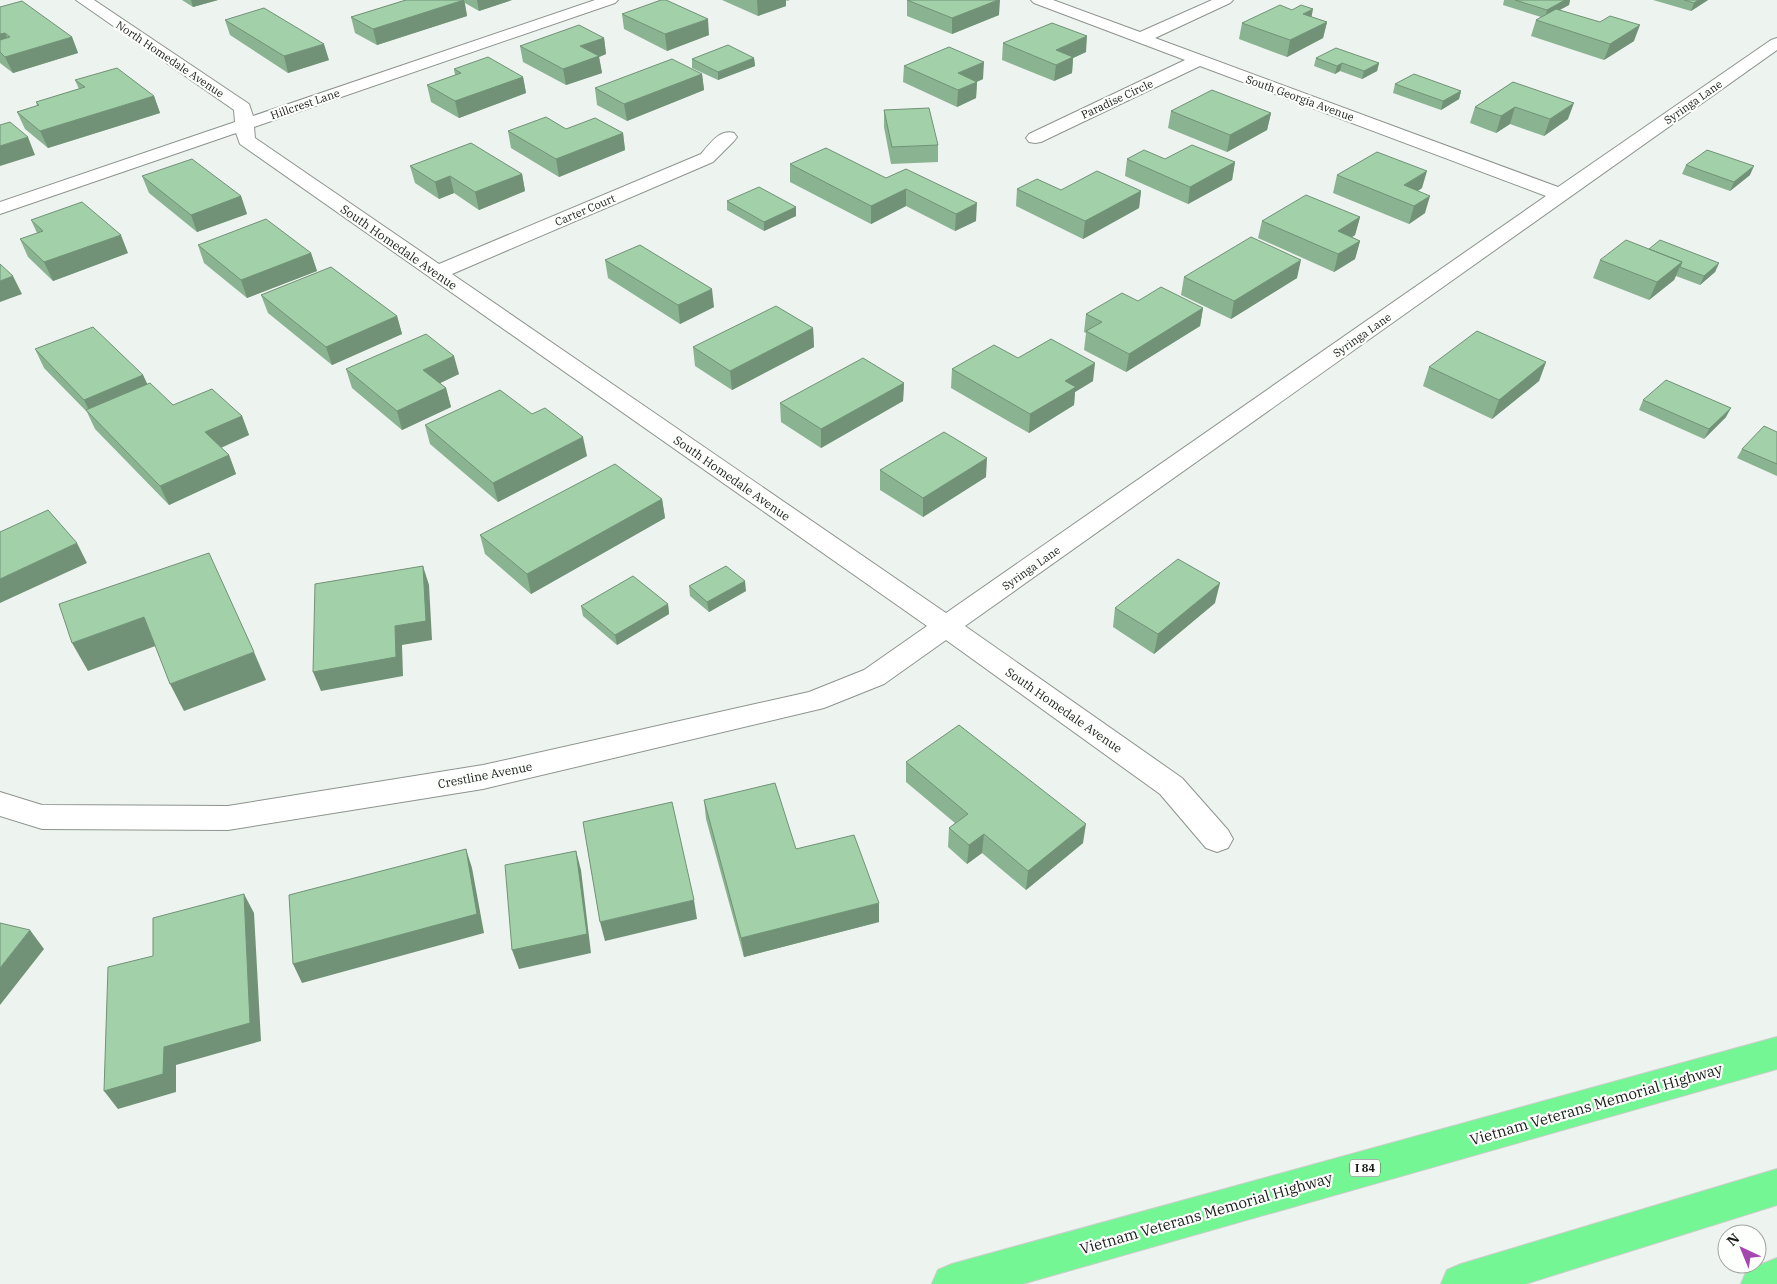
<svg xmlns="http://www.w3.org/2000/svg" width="1777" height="1284" viewBox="0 0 1777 1284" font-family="'IBM Plex Serif',serif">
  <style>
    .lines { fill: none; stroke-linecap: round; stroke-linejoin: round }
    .street-casing { stroke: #8d938e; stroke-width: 2 }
    .highway-casing { stroke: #cccdcc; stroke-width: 2 }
    .street { fill: #fff; fill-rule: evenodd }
    .highway { fill: #74f694; fill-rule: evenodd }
    .wall { fill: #8ab391 }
    .shaded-wall { fill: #719276 }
    .building { fill: #a1d0a9; stroke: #719276 }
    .labels { text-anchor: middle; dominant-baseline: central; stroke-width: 4.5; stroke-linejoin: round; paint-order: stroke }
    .far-street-label { font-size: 11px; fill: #191b19; stroke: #fdfffd }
    .shield { fill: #fdfffd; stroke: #5d5f5d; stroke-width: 1 }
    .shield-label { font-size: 11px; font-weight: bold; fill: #191b19 }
    .street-label { font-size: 12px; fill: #191b19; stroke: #fdfffd }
    .near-street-label { font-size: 15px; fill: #191b19; stroke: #fdfffd }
  </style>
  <rect width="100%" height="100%" fill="#edf3ee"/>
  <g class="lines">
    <!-- street casing -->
    <g class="street-casing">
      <path id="street" d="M76,0h18l155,104 4,12 342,-116h23l-3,3 -361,124 1,11 184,126 262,-110c9,-10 18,-25 33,-21l3,4 -3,4 -21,21 -261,112 494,339 600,-417 -346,-130 -159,76 -6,1 -6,-1 -3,-4 3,-4 156,-74 -151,-57 -3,-3h22l87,32 72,-32h21l-3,3 -75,35 403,149 213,-147 6,-2v12l-812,576 217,152 46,52 5,9 -5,9 -11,4 -11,-4 -46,-54 -214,-154 -62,44 -60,24 -341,81 -255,41 -186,-1 -42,-13v-24l42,13 186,1 255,-41 326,-73 55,-22 63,-44 -687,-482 -4,-11 -236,81v-12l235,-80 -1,-12z"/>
    </g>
    <!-- highway casing -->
    <g class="highway-casing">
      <path id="highway" d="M1777,1037v32l-755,215h-90l6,-14 14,-6z
        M1777,1169v36l-252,79h-84l6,-14 14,-6z
        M1777,1258v26h-36l6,-14z"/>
    </g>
    <!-- street -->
    <use href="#street" class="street"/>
    <!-- highway -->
    <use href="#highway" class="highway"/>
  </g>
  <!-- wall -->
  <path class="wall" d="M182,0h36l-25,7z
    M406,0h106l-33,11 -14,-8 2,13 -90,29 -22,-12 -4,-16z
    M722,0h68l-3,1 -1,-1v6l-28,10z
    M907,0l92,15 -47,19 -45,-18z
    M1504,0h66l-1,5 -10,5 75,31 -30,19 -73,-24 5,-16 5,-3 -38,-12z
    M1653,0h55l-17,11z
    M0,7l72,30 6,16 -65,20 -13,-10z
    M1292,10l35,12 -4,16 -36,19 -48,-18 3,-16z
    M622,14l87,21 -42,16 -43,-22z
    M225,20l104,40 -41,13 -58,-38z
    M604,38l2,16 -7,3 3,16 -36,12 -43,-23 -3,-16z
    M1003,43l83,9 -13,6 -1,15 -18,8 -52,-21z
    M754,58l1,8 -37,14 -26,-12v-9z
    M1316,58l63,5 -2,8 -15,8 -22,-8 -5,3 -21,-8z
    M904,66l79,13 -6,3 -1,16 -19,9 -54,-25z
    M454,69l69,8 3,16 -67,25 -28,-16 -4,-17 28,-10z
    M702,74l2,16 -77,31 -30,-16 -2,-17z
    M75,80l79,16 6,17 -112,35 -23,-19 -8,-17 20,-6 -1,-4 43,-13z
    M1513,82l55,37 -24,17 -34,-12 -14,9 -26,-10 5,-16z
    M1395,84l66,7 -2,8 -18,11 -48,-17z
    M884,110l54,35v17l-47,2 -7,-37z
    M1171,111l100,2 -4,17 -40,22 -59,-24z
    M566,129l57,4 2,17 -66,27 -48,-29 -3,-17z
    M1127,159l108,3 -3,18 -44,24 -63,-28z
    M790,164l96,14 90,43 -21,10 -49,-25 -35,18 -81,-42z
    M1686,165l64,10 -20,16 -48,-17z
    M410,166l112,8 3,17 -46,19 -25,-17 -15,6 -24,-16z
    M1337,175l85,13 -4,3 7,22 -16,11 -76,-31z
    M142,176l99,20 6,18 -50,18 -48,-39z
    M1017,189l44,1 80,1 -2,17 -56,31 -67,-33z
    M727,201l69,6v9l-32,15 -37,-21z
    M1360,217l-5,18 -3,2 8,4 -5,18 -21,13 -76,-34 4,-17z
    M31,220l97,33 -75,28 -25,-24 -8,-18 17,-6z
    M198,245l113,8 6,18 -70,27 -43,-35z
    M1649,249l70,14 -4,9 -15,13 -24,-9 -2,4 -25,20 -56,-22 7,-18z
    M605,260l109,47 -34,17 -72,-46z
    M1184,277l113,1 -66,41 -50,-24z
    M261,295l136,21 5,18 -70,31 -64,-52z
    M1138,301l65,7 -3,18 -74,46 -42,-22 2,-17 -2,-1 2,-18z
    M813,328l1,19 -82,43 -37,-24 -2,-19z
    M35,349l108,26 4,9 26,21 69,11 7,19 -28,13 8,7 7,19 -67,31 -74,-76 -8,-17 -43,-44z
    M1018,358l75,23 -18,11 -1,13 -45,28 -78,-45 1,-19z
    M1546,362l-7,19 -47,38 -69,-33 6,-19z
    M346,369l113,5 -19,9 6,5 5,19 -49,23 -50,-42z
    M904,383l-1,18 -82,47 -40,-26 -1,-19z
    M1643,400l83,17 -22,22 -65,-29z
    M425,425l162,31 -89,46 -68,-58z
    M1777,432v44l-40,-18 5,-9z
    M880,470l106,7 -63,40 -43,-27z
    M662,499l3,19 -134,76 -46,-40 -5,-19z
    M689,586l57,5 -37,21 -19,-16z
    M1215,603l-61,51 -41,-27 2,-19z
    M668,604l1,10 -52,31 -34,-29 -2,-10z
    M906,762l177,81 -57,47 -44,-37 -15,11 -19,-17 1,-19 6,-5 -49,-41z
    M704,800l92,49 83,73 -135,35 -38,-138z"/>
  <!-- shaded-wall -->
  <path class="shaded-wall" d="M191,0h27l-25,7z
    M464,0l3,16 -90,29 -4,-16z
    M477,0h35l-33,11z
    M757,0h29v6l-28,10z
    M998,0h2l-1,15 -47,19v-16z
    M1565,0h5l-1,5 -24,13 2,-8z
    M1698,0h10l-17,11 3,-8z
    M1313,9l-3,16 -7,-11z
    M708,19l1,16 -42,16 -2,-17z
    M1327,22l-4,16 -36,19 3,-17z
    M1640,25l-6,16 -30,19 6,-16z
    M5,33l7,16 -12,3v-18z
    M1087,36l-1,16 -13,6 -1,15 -18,8 2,-16v-15z
    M72,37l6,16 -65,20 -8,-16z
    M604,38l2,16 -7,3 3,16 -36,12 -3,-16 17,-23z
    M324,44l5,16 -41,13 -4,-17z
    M754,58l1,8 -37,14v-8z
    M984,62l-1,17 -26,11 1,-17z
    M1342,63l-2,8 -5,3 2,-8z
    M1379,63l-2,8 -15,8 2,-8z
    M702,74l2,16 -77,31 -3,-17z
    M523,77l3,16 -67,25 -4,-17z
    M977,82l-1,16 -19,9 1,-17z
    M1461,91l-2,8 -18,11 2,-9z
    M154,96l6,17 -112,35 -8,-17z
    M1574,103l-6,16 -24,17 6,-17z
    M1515,107l-5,17 -14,9 5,-17z
    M1271,113l-4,17 -40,22 3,-17z
    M623,133l2,17 -66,27 -3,-18z
    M28,137l7,18 -35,11v-20z
    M1235,162l-3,18 -44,24 2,-17z
    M1754,166l-4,9 -20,16 4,-9z
    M1427,171l-5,17 -21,13 3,-16z
    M522,174l3,17 -46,19 -4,-18z
    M450,176l4,17 -15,6 -4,-17z
    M906,189v17l-35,18v-18z
    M1141,191l-2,17 -56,31 2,-18z
    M241,196l6,18 -50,18 -6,-17z
    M1430,196l-5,17 -16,11 5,-18z
    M977,203l-1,18 -21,10 1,-17z
    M796,207v9l-32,15v-9z
    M1360,217l-5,18 -22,14 5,-18z
    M121,235l7,18 -75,28 -9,-19z
    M1360,241l-5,18 -21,13 4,-18z
    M311,253l6,18 -70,27 -6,-18z
    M1301,260l-4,18 -66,41 3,-18z
    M1682,262l-8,18 -25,20 8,-18z
    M1719,263l-4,9 -15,13 4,-9z
    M13,276l9,18 -22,8v-21z
    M712,289l2,18 -34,17 -2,-19z
    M1203,308l-3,18 -74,46 3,-18z
    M397,316l5,18 -70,31 -6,-18z
    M813,328l1,19 -82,43 -2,-19z
    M454,356l5,18 -31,15 -5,-19z
    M1546,362l-7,19 -47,38 7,-19z
    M1095,363l-2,18 -18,11 -1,13 -45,28 1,-19 35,-33z
    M143,375l9,19 -60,22 -8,-16z
    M904,383l-1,18 -82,47v-19z
    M446,388l5,19 -49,23 -5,-19z
    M1731,408l-5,9 -22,22 5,-10z
    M242,416l7,19 -36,16 -8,-19z
    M583,437l4,19 -89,46 -5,-19z
    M229,455l7,19 -67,31 -9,-19z
    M987,458l-1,19 -63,40v-19z
    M662,499l3,19 -134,76 -4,-20z
    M77,543l10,20 -87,40v-24z
    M423,566l6,19 3,55 -30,5 1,31 -82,15 -8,-19 82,-46z
    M745,581l1,10 -37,21 -2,-10z
    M1220,583l-5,20 -61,51 4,-20z
    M668,604l1,10 -52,31 -2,-10z
    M144,617l14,28 -70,26 -16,-28z
    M254,652l12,28 -82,31 -14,-27z
    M1086,824l-3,19 -57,47 2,-19z
    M984,834l-2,19 -15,11 2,-19z
    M466,849l6,19 12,65 -182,50 -9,-19z
    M576,851l5,19 10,83 -72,16 -7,-19z
    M244,894l10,19 7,128 -85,24v27l-58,17 -14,-18 60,-44z
    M694,900l3,19 -92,22 -5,-19z
    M879,903v19l-135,35 -3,-19z
    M30,930l14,19 -44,56v-37z"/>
  <!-- building -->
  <path class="building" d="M406,0h58l-91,29 -22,-12z
    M661,0h5l42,19 -43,15 -43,-20z
    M907,0h91l-46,18z
    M1515,0h50l-18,10z
    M1684,0h14l-4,3z
    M22,1l50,36 -67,20 -5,-5v-12l10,-3 -5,-4 -5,1v-27z
    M1280,5l12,5 9,-5 12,4 -10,5 24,8 -37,18 -48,-17z
    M264,8l60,36 -40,12 -59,-36z
    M1556,9l44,13 10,-6 30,9 -30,19 -74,-24z
    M1052,23l35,13 -31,14 17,7 -17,8 -53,-22z
    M579,25l25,13 -24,8 19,10 -36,13 -43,-23z
    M728,45l26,13 -36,14 -26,-13z
    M949,47l35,15 -26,11 19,9 -19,8 -54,-24z
    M1336,48l43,15 -15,8 -22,-8 -5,3 -21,-8z
    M488,57l35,20 -68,24 -28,-16 34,-12 -7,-4z
    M672,59l30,15 -78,30 -29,-16z
    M117,68l37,28 -114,35 -23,-19 22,-7 -3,-3 49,-15 -10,-7z
    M1414,74l47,17 -18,10 -48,-17z
    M1513,82l61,21 -24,16 -35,-12 -14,9 -26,-9z
    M1212,90l59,23 -41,22 -59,-24z
    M929,108l9,37 -46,2 -8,-37z
    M546,117l20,12 29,-11 28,15 -67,26 -48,-28z
    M10,122l18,15 -28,9v-21z
    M471,143l51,31 -47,18 -25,-16 -15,6 -25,-16z
    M1192,145l43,17 -45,25 -63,-28 17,-9 21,9z
    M826,148l60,30 20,-9 71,34 -21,11 -50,-25 -35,17 -81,-42z
    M1707,150l47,16 -20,16 -48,-17z
    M1377,152l50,19 -23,14 26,11 -16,10 -77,-31z
    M192,159l49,37 -50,19 -49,-39z
    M1097,171l44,20 -56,30 -68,-32 20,-10 24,11z
    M759,187l37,20 -32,15 -37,-21z
    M1306,195l54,22 -22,14 22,10 -22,13 -76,-33z
    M82,202l39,33 -77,27 -24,-23 23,-8 -12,-11z
    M266,219l45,34 -70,27 -43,-35z
    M1251,237l50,23 -67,41 -50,-24z
    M1626,240l56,22 -25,20 -57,-22z
    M1660,240l59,23 -15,13 -24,-9 2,-5 -33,-13z
    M640,245l72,44 -34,16 -73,-45z
    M0,264l13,12 -13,5z
    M331,267l66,49 -71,31 -65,-52z
    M1161,287l42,21 -74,46 -43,-23 16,-9 -16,-8 36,-21 16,8z
    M776,306l37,22 -83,43 -37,-24z
    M93,327l50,48 -59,25 -49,-51z
    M1477,331l69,31 -47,38 -70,-33z
    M426,334l28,22 -31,14 23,18 -49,23 -51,-42z
    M1051,339l44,24 -30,18 11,6 -46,27 -78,-45 42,-24 24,13z
    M863,358l41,25 -83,46 -41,-26z
    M1666,380l65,28 -22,21 -66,-29z
    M150,383l23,22 39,-16 30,27 -37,16 24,23 -69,31 -74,-76z
    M500,390l32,24 13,-6 38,29 -90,46 -68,-58z
    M1764,426l13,6v32l-35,-15z
    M944,432l43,26 -64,40 -43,-28z
    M615,464l47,35 -135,75 -47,-39z
    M48,510l29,33 -77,36v-47z
    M209,553l45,99 -84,32 -26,-67 -72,26 -13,-39z
    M1178,559l42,24 -62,51 -43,-26z
    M423,566l3,55 -31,5 1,31 -83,15 2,-88z
    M726,566l19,15 -38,21 -18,-16z
    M633,576l35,28 -53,31 -34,-29z
    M959,725l127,99 -58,47 -44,-37 -15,11 -20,-17 19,-14 -62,-52z
    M775,783l21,66 58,-14 25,68 -138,35 -37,-138z
    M672,802l22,98 -94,22 -17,-100z
    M466,849l11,65 -184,50 -4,-69z
    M576,851l11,83 -75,16 -7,-85z
    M244,894l6,129 -86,24 -1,27 -59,17 4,-124 45,-11v-38z
    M0,923l30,7 -30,38z"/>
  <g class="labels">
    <!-- far-street labels -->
    <g class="far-street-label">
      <text transform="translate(170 59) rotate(34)">North Homedale Avenue</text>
      <text transform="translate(1300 98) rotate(20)">South Georgia Avenue</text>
      <text transform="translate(1117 99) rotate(-25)">Paradise Circle</text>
      <text transform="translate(1693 102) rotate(-35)">Syringa Lane</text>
      <text transform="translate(305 104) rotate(-19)">Hillcrest Lane</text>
      <text transform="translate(585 210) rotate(-23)">Carter Court</text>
      <text transform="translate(1362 335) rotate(-35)">Syringa Lane</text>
      <text transform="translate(1031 568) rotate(-35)">Syringa Lane</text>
    </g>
    <!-- shield labels -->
    <rect class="shield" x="1350" y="1159.5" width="30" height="17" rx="4"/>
    <g class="shield-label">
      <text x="1365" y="1168">I 84</text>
    </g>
    <!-- street labels -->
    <g class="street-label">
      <text transform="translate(399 247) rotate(35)">South Homedale Avenue</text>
      <text transform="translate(732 478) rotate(35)">South Homedale Avenue</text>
      <text transform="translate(1064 710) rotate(35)">South Homedale Avenue</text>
      <text transform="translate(485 775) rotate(-11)">Crestline Avenue</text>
    </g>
    <!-- near-street labels -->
    <g class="near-street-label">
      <text transform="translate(1596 1104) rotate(-16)">Vietnam Veterans Memorial Highway</text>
      <text transform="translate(1206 1213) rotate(-16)">Vietnam Veterans Memorial Highway</text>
    </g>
  </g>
  <!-- north arrow -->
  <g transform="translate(1742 1249) rotate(316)"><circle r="24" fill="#fdfffd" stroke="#a2a4a2"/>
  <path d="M0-4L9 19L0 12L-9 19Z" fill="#a547b0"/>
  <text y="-8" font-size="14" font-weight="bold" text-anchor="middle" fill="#191b19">N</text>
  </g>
</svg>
